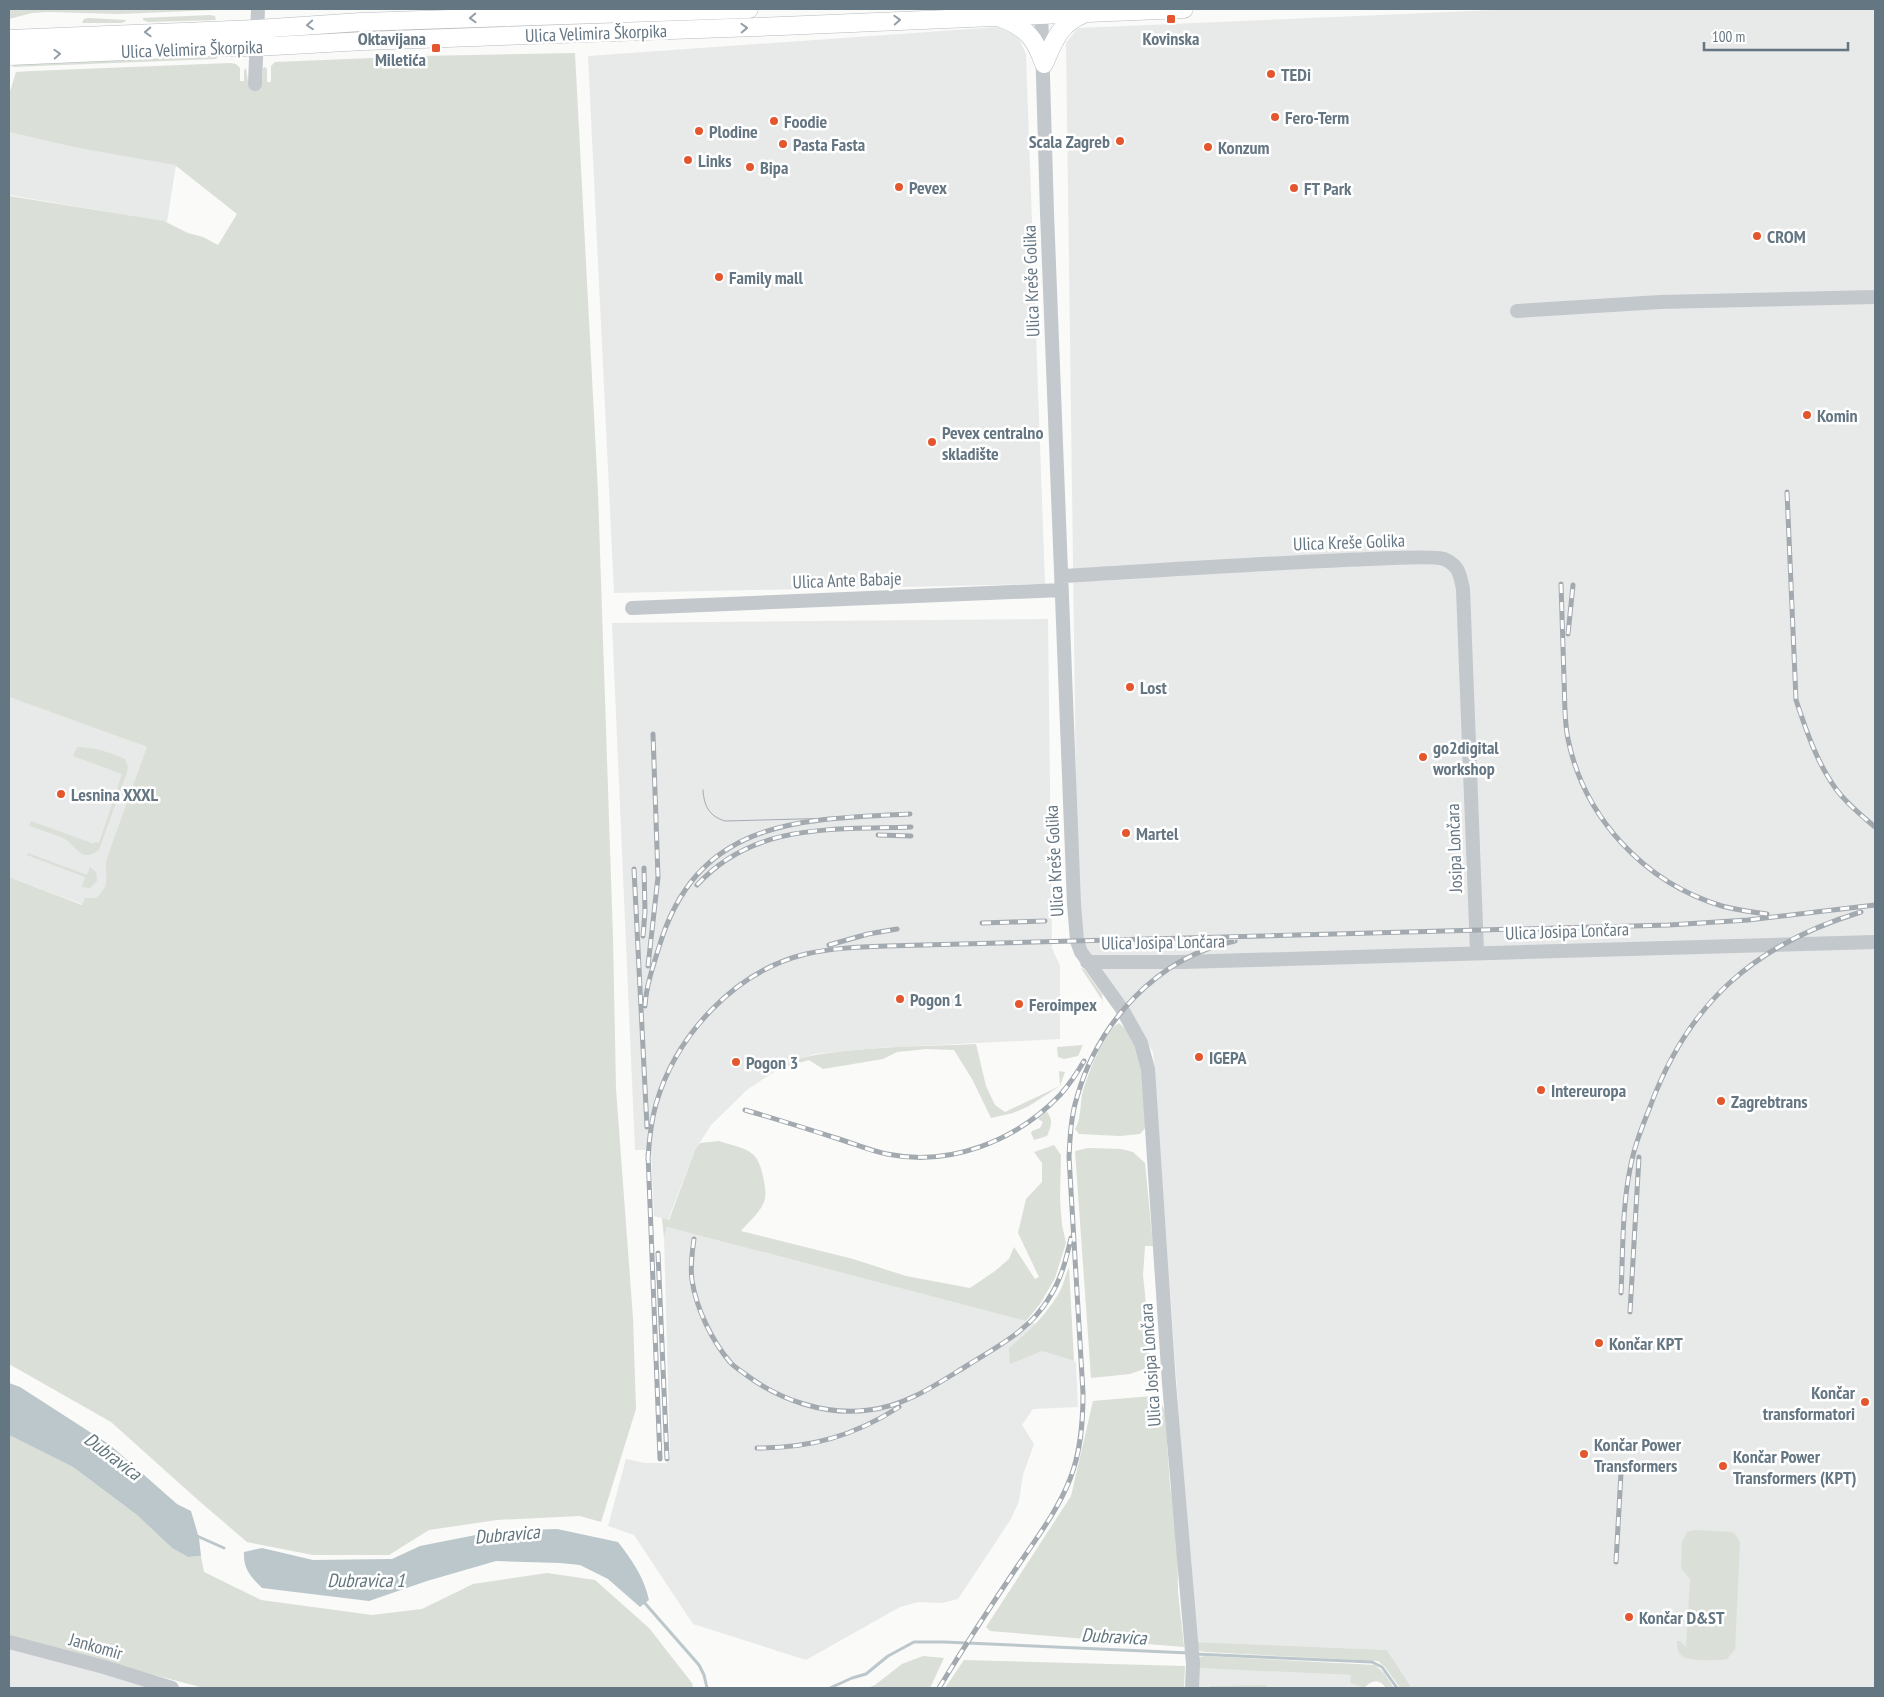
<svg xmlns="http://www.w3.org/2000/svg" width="1884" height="1697" viewBox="0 0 1884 1697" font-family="'PT Sans Narrow',sans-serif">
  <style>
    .built { fill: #e8e9e9 }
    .green { fill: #dadfd7 }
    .water { fill: #bbc7cb }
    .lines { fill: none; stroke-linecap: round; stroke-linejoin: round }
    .stream { stroke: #bbc7cb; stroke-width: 3 }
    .major-casing { stroke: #b5babe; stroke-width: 19 }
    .minor { stroke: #c3c8cc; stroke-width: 14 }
    .major { stroke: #fff; stroke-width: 18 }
    .tram { stroke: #a2aab0; stroke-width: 1 }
    .rail-casing { stroke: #a2aab0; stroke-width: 5 }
    .rail { stroke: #fff; stroke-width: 3; stroke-dasharray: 9; stroke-linecap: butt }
    .oneway { stroke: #939fa8 }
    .poi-dot { fill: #e4572e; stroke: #fff; stroke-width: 2 }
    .labels { text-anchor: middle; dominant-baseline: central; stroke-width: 5; stroke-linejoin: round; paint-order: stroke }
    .street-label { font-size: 18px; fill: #657683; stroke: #fff }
    .poi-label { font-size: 18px; font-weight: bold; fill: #657683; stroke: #fff; text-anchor: start }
    .water-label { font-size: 19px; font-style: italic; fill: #60757c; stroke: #fff }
  </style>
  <rect width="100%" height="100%" fill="#fafaf8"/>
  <!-- built -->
  <path class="built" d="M1519,9h356v1679l-460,-1h-4l-24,-37 -189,-8 -3,-3 -42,-587 -26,-44 -49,-72 -12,-893 12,-15z
    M998,27l20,9 8,18 19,530 -431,9 -26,-537z
    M9,132l69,16 98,17 -9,57 -158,-27z
    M1048,619l4,329 8,18v73l-183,9 -62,6 -27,9 -40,26 -37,36 -16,25 -27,70 -14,-4 -3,-66h-16l-23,-527z
    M9,697l138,50 -36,115 -11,49 -91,-34z
    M667,1227l370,97 -3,24 42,14 2,45 -45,2 -11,16 12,19 -11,31 -4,26 -8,18 -53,80 -16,4 -24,-1 -18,5 -94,53 -113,-36 -59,-89 -26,-9 18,-67 19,4h22l3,-7 -6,-218z
    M9,1647l150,41h-150z
    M1198,1668l154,7 -2,8 14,5h-165z"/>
  <!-- green -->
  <path class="green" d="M9,9h229l-118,5 -73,-2 -15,1 -23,6z
    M210,15l5,1 1,4 -68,2 -5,-2v-2z
    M88,18l39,2 -5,3h-40l2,-4z
    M575,53l23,439 15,445 3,152 17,229 3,91 -35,113 -21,-6 -83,4 -68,10 -40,25h-76l-66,-13 -49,-42 -87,-78 -102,-58v-487l73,28 3,-7h11c17,-15 7,-22 11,-40l40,-111 -138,-50v-501l155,25 24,12 15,4 15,8 19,-31 -62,-49 -97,-17 -69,-16v-37l7,-23 15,-1 200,-8 5,1 4,4v13h4v-11l2,-2 2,14 14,1 1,-15 2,-1 2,2v13h4v-16l4,-4 145,-6z
    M217,57l-1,2 -204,8 7,-7 66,-2 27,2z
    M77,747c20,1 29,4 48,12l3,8 -1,5 -28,78c-19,14 -22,-5 -36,-12 -11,-5 -23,-8 -34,-12l2,-5 63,23 1,-2 4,1 23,-69 -49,-18z
    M28,853l59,22 3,-8 6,5 1,9 -7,7 -8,-1 3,-10 -58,-22z
    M1081,968l3,1 18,25 1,14 -1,-8z
    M1119,1023c30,26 25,66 27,104l-6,7 -20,2 -41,-2 -4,-5c6,-10 5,-22 7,-34 4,-16 22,-65 37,-72z
    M976,1044l10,42 9,19 10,7 55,-26 -1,-15 6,1 -5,14 -31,20 -16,7 -22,5 -19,-39 -18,-29 -27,-1 -30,3 -14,7 -60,10 -14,-9 -31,9c23,-15 51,-16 78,-19 40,-4 80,-4 120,-6z
    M1083,1045l-5,11 -14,3 -6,-2 -1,-10z
    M1046,1111c8,8 5,16 1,25l-13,4 -3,-7 1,-2 8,-3 3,-6 -5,-3z
    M719,1141c30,10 39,7 45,40 1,8 3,16 -1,23 -5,11 -15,18 -22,27l112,28 53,17 64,12 25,-17 14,-12 5,-12 21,32 4,-2 -21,-44 8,-34 16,-17v-19l-8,-11 20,-7 7,10 -1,44 2,26 4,18 -11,35 -15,26 -14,17 -359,-94 -3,11 -2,-20 7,2 26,-70 5,-7z
    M1088,1148l33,1 12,3 12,11 8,83h-8l-2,29 5,49 1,35 -5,10 -14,5 -39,4 -16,-227z
    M1069,1267l5,94 -32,-10 -32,13 -1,-16c20,-16 40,-36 52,-59 3,-7 5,-15 8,-22z
    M1151,1396c9,3 11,8 14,16l5,75 7,31 1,74 6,55 -194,-16 -4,-4 85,-131 22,-95z
    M9,1435l64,32 64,48 35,33 16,9 13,-1 3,16 57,28 111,15 50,-6 51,-25 74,-11 48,7 54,48 43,55 1,5h-489l-195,-51z
    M1696,1530l35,2 4,2 5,8 -5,107 -8,10c-9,2 -38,2 -45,-3 -5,-4 -5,-9 -5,-15h3l6,6 4,-68 -9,-11 1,-26 5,-10z
    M1195,1639l3,3 189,8 24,37 19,1h-30l-15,-21 -7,-6 -173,-9 -6,-1z
    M923,1656l21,2 -14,30h-63l8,-3 27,-21z
    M1205,1656l170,9 9,8 10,15h-8c-7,-10 -14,-8 -22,0l-14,-5 1,-8 -153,-7 1,-11z
    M964,1660l221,6 -1,22h-239z
    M1266,1685v3h-56v-2z"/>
  <!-- water -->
  <path class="water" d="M9,1383l11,4 90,58 67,59 14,7 8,27 2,18 -13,1 -16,-9 -35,-33 -64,-48 -64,-32z
    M557,1529l61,13c14,18 26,35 31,58l-9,7 -32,-28 -28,-14 -20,-2 -64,-2 -69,20 -58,20 -107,-13c-11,-11 -19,-19 -18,-36l18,-4 51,12 79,-1 28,-13 76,-15z"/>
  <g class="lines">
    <!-- stream -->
    <path class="stream" d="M197,1536l27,12
      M643,1601l56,64 5,10 3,13
      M1195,1654l177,8 10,5 15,21
      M830,1688l22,-10 14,-4 22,-18 26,-14h30l245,11"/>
    <!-- major casing -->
    <g class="major-casing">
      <path id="major" d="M1001,18c26,10 34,20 43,46
        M9,39l248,-10 104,-7 388,-13
        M9,56l210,-9h37l108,-6 418,-15 402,-17
        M1044,64c10,-23 15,-40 40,-50"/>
    </g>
    <!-- minor -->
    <path class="minor" d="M1041,9l6,204 27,691 3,37 4,11 41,57 19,34 7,26 21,314 24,281 -1,24
      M255,84l3,-75
      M1517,311l143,-9 215,-5
      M1062,576c102,-6 204,-13 307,-17 14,0 65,-4 75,0 15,6 16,16 19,30l14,363
      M632,608l430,-18
      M1087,962h94l694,-20
      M9,1642l95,25 68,21"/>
    <!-- major -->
    <use href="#major" class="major"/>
    <!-- tram -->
    <path class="tram" d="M703,790c1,16 6,26 22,31l113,-3"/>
    <!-- rail casing -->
    <g class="rail-casing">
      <path id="rail" d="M1787,492l9,208c10,30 21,63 40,89 11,15 25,26 39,38
        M1561,584c1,32 2,63 3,95 1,20 0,41 4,60 16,79 77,144 154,167 15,4 30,6 45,8
        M1568,634l5,-49
        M878,835l33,1
        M634,869l13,258
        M697,885c58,-63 136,-55 214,-58
        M982,923l63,-2
        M643,936l2,-24 -1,-44
        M829,945l39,-11 29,-5
        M648,966l10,-89 -5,-143
        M645,1006c1,-19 8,-40 14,-59 38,-127 138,-128 251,-133
        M745,1110c31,9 63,19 94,29 16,5 32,12 48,15 63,13 129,-13 173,-59 9,-10 17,-22 24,-34
        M648,1154l12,305
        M648,1160c1,-19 3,-38 8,-56 20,-69 79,-133 150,-150 26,-6 53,-7 80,-8l783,-21 79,-5 127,-15
        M694,1239c-2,14 -4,27 -2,41 4,28 20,61 38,82 4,5 10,8 15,12 34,26 81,42 124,36 37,-4 68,-26 99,-45 30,-19 62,-35 81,-67 12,-18 17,-38 22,-60
        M658,1253l9,206
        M1621,1293c2,-41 1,-84 9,-124 4,-22 12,-42 20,-62 38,-104 105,-163 211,-195
        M1630,1312l9,-155
        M757,1448c54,0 97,-12 142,-41
        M1616,1562l5,-89
        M939,1688c25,-41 51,-81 78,-121 19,-28 41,-57 53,-88 11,-28 13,-57 13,-86l-14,-236c1,-20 2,-41 8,-60 21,-74 80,-140 158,-156"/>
    </g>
    <!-- rail -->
    <use href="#rail" class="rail"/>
  </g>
  <!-- one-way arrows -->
  <defs><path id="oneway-chevron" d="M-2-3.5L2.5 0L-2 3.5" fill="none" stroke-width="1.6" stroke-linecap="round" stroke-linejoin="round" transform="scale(1.25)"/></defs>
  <g class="oneway">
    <use href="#oneway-chevron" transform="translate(473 18) rotate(178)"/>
    <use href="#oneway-chevron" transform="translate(897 20) rotate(-3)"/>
    <use href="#oneway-chevron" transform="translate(310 25) rotate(176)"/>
    <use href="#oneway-chevron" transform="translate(744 28) rotate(-2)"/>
    <use href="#oneway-chevron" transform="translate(148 32) rotate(178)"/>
    <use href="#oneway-chevron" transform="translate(57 54) rotate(-3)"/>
  </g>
  <!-- markers -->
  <g class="poi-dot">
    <rect x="1166" y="14" width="10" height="10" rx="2.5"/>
    <rect x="431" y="43" width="10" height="10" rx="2.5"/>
    <circle cx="1271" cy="74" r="5"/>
    <circle cx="1275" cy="117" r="5"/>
    <circle cx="774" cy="121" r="5"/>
    <circle cx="699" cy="131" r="5"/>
    <circle cx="1120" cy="141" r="5"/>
    <circle cx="783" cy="144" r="5"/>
    <circle cx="1208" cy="147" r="5"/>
    <circle cx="688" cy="160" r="5"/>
    <circle cx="750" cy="167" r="5"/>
    <circle cx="899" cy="187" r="5"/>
    <circle cx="1294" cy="188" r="5"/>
    <circle cx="1757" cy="236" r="5"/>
    <circle cx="719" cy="277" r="5"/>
    <circle cx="1807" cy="415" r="5"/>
    <circle cx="932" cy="442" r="5"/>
    <circle cx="1130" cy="687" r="5"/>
    <circle cx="1423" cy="757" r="5"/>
    <circle cx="61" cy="794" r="5"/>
    <circle cx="1126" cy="833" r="5"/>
    <circle cx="900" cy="999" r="5"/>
    <circle cx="1019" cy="1004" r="5"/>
    <circle cx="1199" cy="1057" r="5"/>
    <circle cx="736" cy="1062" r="5"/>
    <circle cx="1541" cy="1090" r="5"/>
    <circle cx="1721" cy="1101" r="5"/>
    <circle cx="1599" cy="1343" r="5"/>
    <circle cx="1865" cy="1402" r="5"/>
    <circle cx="1584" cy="1454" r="5"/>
    <circle cx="1723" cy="1466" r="5"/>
    <circle cx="1629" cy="1617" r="5"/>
  </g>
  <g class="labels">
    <!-- street labels -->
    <g class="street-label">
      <text transform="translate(596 33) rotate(-2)">Ulica Velimira Škorpika</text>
      <text transform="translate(192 49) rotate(-2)">Ulica Velimira Škorpika</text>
      <text transform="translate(1031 281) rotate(-92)">Ulica Kreše Golika</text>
      <text transform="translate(1349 542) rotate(-2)">Ulica Kreše Golika</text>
      <text transform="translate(847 580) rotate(-2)">Ulica Ante Babaje</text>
      <text transform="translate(1454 848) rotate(-92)">Josipa Lončara</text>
      <text transform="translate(1054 861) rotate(-93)">Ulica Kreše Golika</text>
      <text transform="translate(1567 931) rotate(-2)">Ulica Josipa Lončara</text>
      <text transform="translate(1163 942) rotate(-1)">Ulica Josipa Lončara</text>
      <text transform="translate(1150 1365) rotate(-94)">Ulica Josipa Lončara</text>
      <text transform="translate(96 1646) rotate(16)">Jankomir</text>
    </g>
    <!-- poi labels -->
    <g class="poi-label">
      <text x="426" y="38" text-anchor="end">Oktavijana<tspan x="426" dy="21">Miletića</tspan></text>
      <text x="1171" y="38" text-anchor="middle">Kovinska</text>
      <text x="1281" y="74">TEDi</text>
      <text x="1285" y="117">Fero-Term</text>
      <text x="784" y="121">Foodie</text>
      <text x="709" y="131">Plodine</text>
      <text x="1110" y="141" text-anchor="end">Scala Zagreb</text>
      <text x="793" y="144">Pasta Fasta</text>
      <text x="1218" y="147">Konzum</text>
      <text x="698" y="160">Links</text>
      <text x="760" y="167">Bipa</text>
      <text x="909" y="187">Pevex</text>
      <text x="1304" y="188">FT Park</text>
      <text x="1767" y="236">CROM</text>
      <text x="729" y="277">Family mall</text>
      <text x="1817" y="415">Komin</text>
      <text x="942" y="432">Pevex centralno<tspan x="942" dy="21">skladište</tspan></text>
      <text x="1140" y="687">Lost</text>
      <text x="1433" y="747">go2digital<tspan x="1433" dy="21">workshop</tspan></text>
      <text x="71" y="794">Lesnina XXXL</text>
      <text x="1136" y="833">Martel</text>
      <text x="910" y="999">Pogon 1</text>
      <text x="1029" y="1004">Feroimpex</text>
      <text x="1209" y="1057">IGEPA</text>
      <text x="746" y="1062">Pogon 3</text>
      <text x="1551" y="1090">Intereuropa</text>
      <text x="1731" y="1101">Zagrebtrans</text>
      <text x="1609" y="1343">Končar KPT</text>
      <text x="1855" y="1392" text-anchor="end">Končar<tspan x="1855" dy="21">transformatori</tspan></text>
      <text x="1594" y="1444">Končar Power<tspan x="1594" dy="21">Transformers</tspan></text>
      <text x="1733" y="1456">Končar Power<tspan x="1733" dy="21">Transformers (KPT)</tspan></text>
      <text x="1639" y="1617">Končar D&amp;ST</text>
    </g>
    <!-- water labels -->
    <g class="water-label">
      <text transform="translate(113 1456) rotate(37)">Dubravica</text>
      <text transform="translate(507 1534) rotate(-5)">Dubravica</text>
      <text x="366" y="1580">Dubravica 1</text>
      <text transform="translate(1114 1636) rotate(3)">Dubravica</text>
    </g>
  </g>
  <!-- border -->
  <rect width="1884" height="1697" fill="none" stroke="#657683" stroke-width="20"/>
  <!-- scale -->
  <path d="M1704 42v8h144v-8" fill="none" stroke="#657683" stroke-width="2.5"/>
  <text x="1712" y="42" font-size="15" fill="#657683" stroke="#ffffff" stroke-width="4" paint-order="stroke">100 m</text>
</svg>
